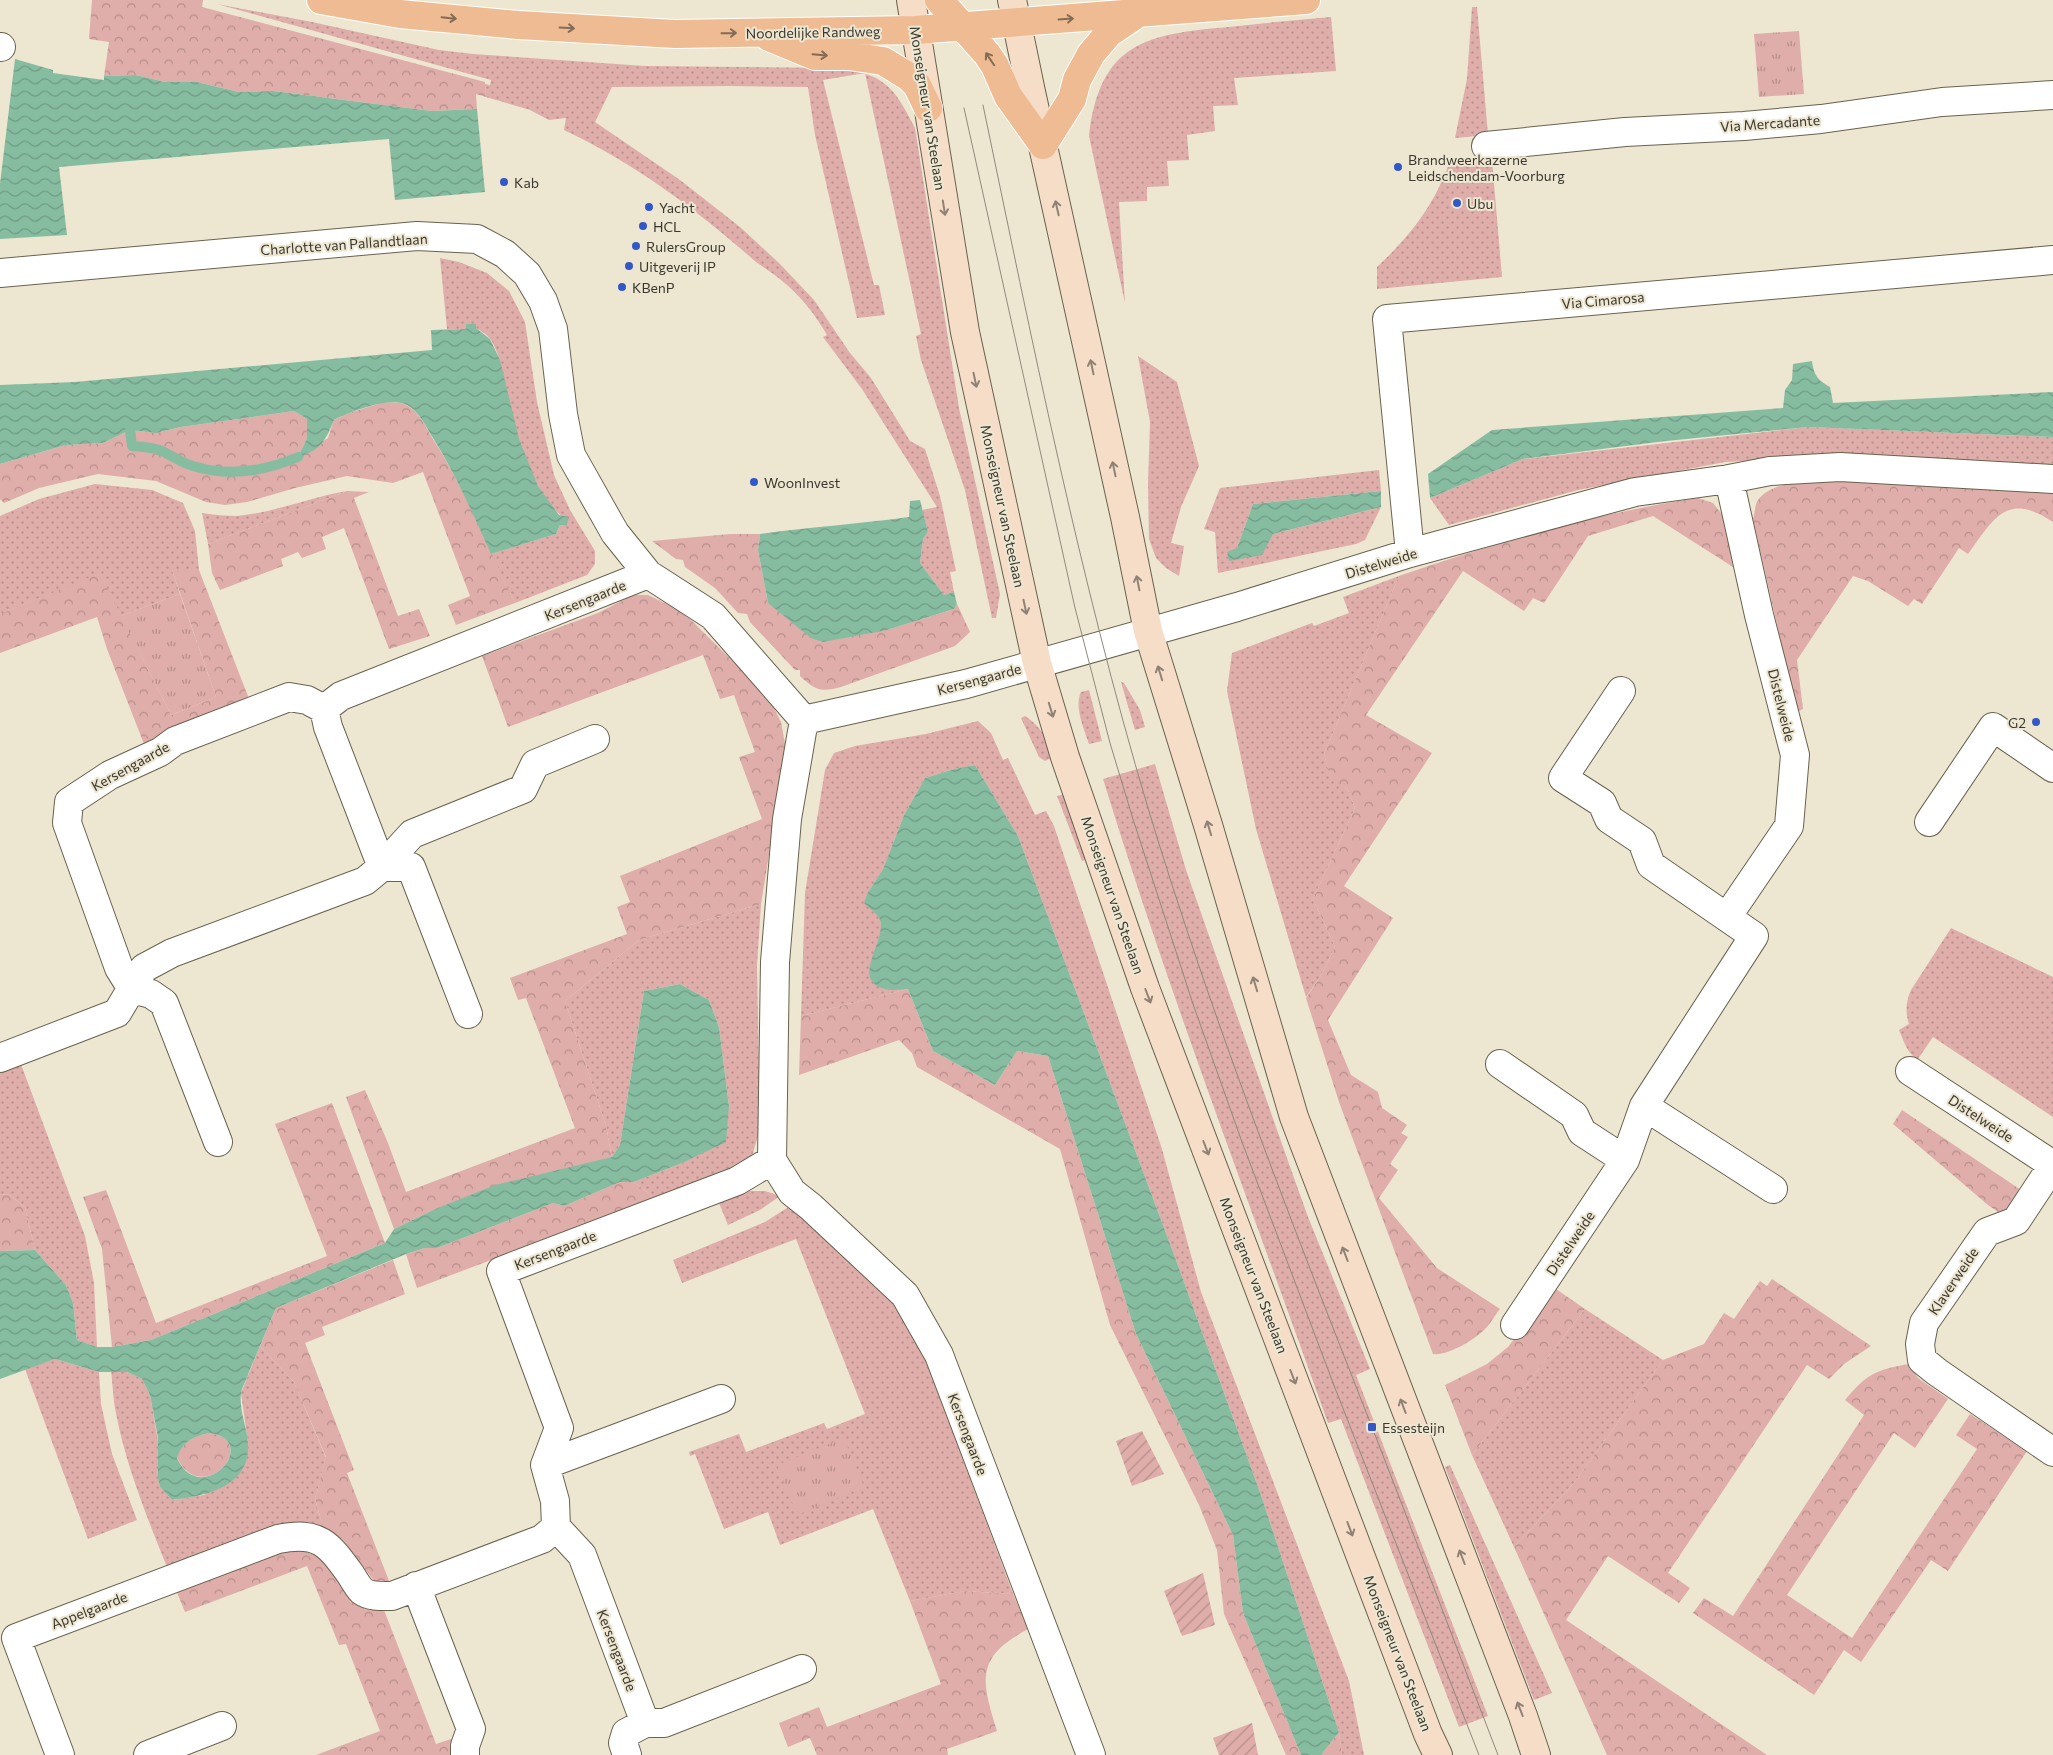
<svg xmlns="http://www.w3.org/2000/svg" width="2053" height="1755" viewBox="0 0 2053 1755" font-family="Commissioner,sans-serif">
  <style>
    .grass { fill: url(#grass-dots) }
    .forest { fill: url(#forest-crowns) }
    .park { fill: url(#park-tufts) }
    .garden { fill: url(#garden-furrows) }
    .water { fill: url(#water-waves); fill-rule: evenodd }
    .lines { fill: none; stroke-linecap: round; stroke-linejoin: round }
    .stream { stroke: #86bda1; stroke-width: 10 }
    .street-casing { stroke: #68624f; stroke-width: 30 }
    .secondary-casing { stroke: #68624f; stroke-width: 30 }
    .primary-casing { stroke: #fff; stroke-width: 30 }
    .street { stroke: #fff; stroke-width: 28 }
    .secondary { stroke: #f6ddc8; stroke-width: 28 }
    .primary { stroke: #eebb92; stroke-width: 28 }
    .tram { stroke: #8f8a7b; stroke-width: 1 }
    .oneway { stroke: #836c57 }
    .oneway2 { stroke: #8f8274 }
    .poi-dot { fill: #3257c7; stroke: #ede6d1; stroke-width: 2 }
    .labels { text-anchor: middle; dominant-baseline: central; stroke-width: 4; stroke-linejoin: round; paint-order: stroke }
    .street-label { font-size: 14px; fill: #3b382f; stroke: #ede6d1 }
    .poi-label { font-size: 14px; fill: #3b382f; stroke: #ede6d1; text-anchor: start }
  </style>
  <defs>
    <pattern id="grass-dots" width="8" height="8" patternUnits="userSpaceOnUse" patternTransform="scale(1.25)"><rect width="8" height="8" fill="#dfadaa"/><path d="M2 2h.1M6 6h.1" fill="none" stroke="#b68e8b" stroke-width="1.8" stroke-linecap="round"/></pattern>
    <pattern id="forest-crowns" width="20" height="18" patternUnits="userSpaceOnUse" patternTransform="scale(1.25)"><rect width="20" height="18" fill="#dfadaa"/><path d="M2 6a3 3 0 1 1 6 0M12 15a3 3 0 1 1 6 0" fill="none" stroke="#b68e8b"/></pattern>
    <pattern id="park-tufts" width="24" height="20" patternUnits="userSpaceOnUse" patternTransform="scale(1.25)"><rect width="24" height="20" fill="#dfadaa"/><path d="M3 7l-1-3M5 7V3M7 7l1-3M15 17l-1-3M17 17v-4M19 17l1-3" fill="none" stroke="#b68e8b"/></pattern>
    <pattern id="garden-furrows" width="10" height="10" patternUnits="userSpaceOnUse" patternTransform="scale(1.25)"><rect width="10" height="10" fill="#dfadaa"/><path d="M-1 1l2-2M0 10L10 0M9 11l2-2" fill="none" stroke="#b68e8b"/></pattern>
    <pattern id="water-waves" width="16" height="10" patternUnits="userSpaceOnUse" patternTransform="scale(1.25)"><rect width="16" height="10" fill="#86bda1"/><path d="M0 5q4-4 8 0t8 0" fill="none" stroke="#6f9b84"/></pattern>
  </defs>
  <rect width="100%" height="100%" fill="#ede6d1"/>
  <!-- grass -->
  <path class="grass" d="M217,4l95,18 127,28 34,4 172,12 192,2c48,6 57,19 78,60l44,280 41,186 -4,24h-4l-27,-128 -44,-130 -5,-24 5,-2 -56,-261 -42,7 51,205h5l6,30 -28,3 -42,-183 -7,-48 -78,-1 -118,1 -17,35 85,58 60,47 39,36 35,37 36,53 21,25 39,63 15,8 15,47 16,75 -6,1 4,20 -10,3 -24,-32 3,-24 5,-7 -6,-22 15,-3 -75,-118 -39,-52 4,-2c-12,-21 -27,-40 -46,-55 -8,-7 -17,-12 -25,-18 -59,-52 -120,-98 -192,-132l2,-12 -17,2 -19,-10 -44,-13 -1,-13 5,1 1,-5z
    M1472,7h5l11,128 -33,3 12,-59z
    M1331,17l5,54 -102,7 4,27 -25,1 2,25 -28,4 2,25 -22,1 2,25 -22,1v14l-28,1 6,101 -36,-167c11,-94 58,-102 140,-109 34,-4 68,-7 102,-10z
    M1492,160l10,117 -125,12v-22c33,-31 56,-60 72,-103z
    M440,258l19,4 28,11 22,18 16,31 12,80 17,73 16,35 25,41v13l-8,11 -72,28 -24,-49 65,-20 4,-9 7,1 1,-5c-37,-25 -53,-92 -63,-133 -3,-16 -5,-34 -14,-48 -3,-5 -10,-9 -15,-12v-3l-10,4h-19z
    M1138,356l39,26 22,84 -18,41 -10,36 13,3 -5,30 -13,-8 -10,-10 -7,-19 -1,-56 2,-61z
    M1809,427l244,10v30l-243,-10 -85,5 -147,28 -129,35 -19,-27 93,-39z
    M1379,470l2,21 -128,13 -16,44 36,-14 108,-27 -16,33 -9,4 -138,29 -3,-41 -11,-3 16,-41z
    M95,484l57,6 31,13 12,28 4,39h-27l8,24 -59,22 -21,-42 -100,40v-98l39,-17z
    M347,491l-139,53 -6,-31c12,2 23,3 35,3 36,-3 74,-19 110,-25z
    M1399,576l-75,178 7,25 17,11 7,18 -42,91 22,48 -15,30 -14,20 -50,-168 -29,-138 5,-38 80,-30 2,3 35,-13 -6,-16z
    M1121,682l3,1 16,27 5,17 -10,3z
    M1089,690l13,51 -13,3c-5,-15 -15,-37 -8,-52z
    M1025,716c16,10 22,24 31,40l-11,5 -6,-4 -18,-39z
    M978,721l13,12 12,27 5,-2 27,57 11,-4 8,15 108,323 39,143 148,389 15,74h-22l-3,-23 -78,-237 -85,-235 -158,-424 -43,-71 -21,4 -29,9 -21,37 -21,54 -15,23 12,26 2,12 -4,11 6,48h24l-107,27 4,-123 20,-123 9,-17 21,-7 71,-12z
    M1155,764l31,106 97,277 25,70 62,152 -14,6 132,341 -29,11 -118,-308 -13,4c-76,-214 -158,-426 -225,-644z
    M1068,793l20,66 -6,2 -25,-65z
    M761,904l-4,62 3,163 -8,27 -14,10 -83,32 -21,-16 48,-19 47,-57 -10,-79 -10,-27 -29,-16 -36,7 -24,154 -8,12 -6,-31 -41,-125 74,-61z
    M1951,928l102,49v140l-120,-80 -15,22c-11,-5 -14,-18 -19,-29l10,-6c-4,-13 -3,-22 2,-34z
    M19,1059l66,177 9,47 3,64 -20,-7 -4,-37 -7,-18 -31,-35 -10,-42 -16,-14 -9,1v-128z
    M750,1191h15l15,5 -20,14 -32,15 -9,-22z
    M790,1206l103,98 15,18 12,22 93,250 -48,-3 -55,10 -37,-92 -93,36 -12,-33 -44,17 -29,-75 -5,2 -1,-4 50,-18 7,18 78,-29 3,6 38,-15 -69,-175 -114,44 -9,-23 92,-38z
    M1585,1309l78,51 -89,123 -60,64 -42,-92z
    M260,1346l34,36 32,76 -11,41 8,28 -19,-4 -19,1 -59,19 -59,24c-19,-47 -42,-104 -51,-154 -3,-13 -3,-28 -5,-42l16,1 15,7 8,16 9,52 -1,32 2,8 12,13 32,-5 44,-52 -7,-50z
    M55,1359l44,13 2,32 11,50 25,66 -49,19 -63,-170z
    M1450,1465l102,228 -18,7 -89,-233z"/>
  <!-- forest -->
  <path class="forest" d="M92,0h111l-1,7 283,75 1,15 -10,-3 1,15 -45,2 -159,-20 -34,1 -42,-10h-32l-29,-7 -32,1 5,-34 -20,-3z
    M381,403c8,0 20,-2 27,3 11,6 18,21 25,33 33,52 55,109 82,164l-59,22 -8,-20 22,-9 -47,-124 -30,11 -46,-7 -52,12 -48,14 -22,3 -19,-3 -50,-21 -58,-7 -59,14 -35,15 -4,-4v-35l66,-19 37,-2 27,-13 26,3 25,-6 113,-16 13,8v19l-9,19 30,-19 6,-18 15,-7z
    M1848,481l205,11v30c-46,-31 -59,-4 -85,32l-9,-6 -37,56 -8,-5 -6,7 -40,-25 -15,-5 -56,84 6,49 -6,3 -44,-193c2,-6 2,-15 5,-19 17,-23 64,-18 90,-19z
    M347,491l22,1 -15,6 44,118 21,-7 11,27 -41,13 -45,-121 -22,9 4,12 -24,9 -4,-6 -17,7 2,7 -63,24 -8,-17 -4,-29z
    M1698,498l15,5 11,14 9,50 -80,-51 -65,20 -44,67 -11,-5 -9,13 -61,-40 -97,144 66,38 -88,133 49,32 -65,102 23,55 27,17 4,16 25,17 -6,8 7,4 -18,27 8,6 -19,28 58,70 63,41c-5,6 -9,14 -14,19 -10,11 -38,28 -53,26l-94,-252 -33,-104 14,-21 15,-30 -22,-48 42,-91 -7,-18 -17,-10 -7,-26 75,-178c98,-34 197,-63 299,-78z
    M730,534h30l-2,16 10,53 119,27 67,-21 3,-5 13,28 -15,14 -114,41c-20,5 -25,4 -41,-11v-6h-5l-45,-48 -3,-8 -9,-1 -23,-25 -30,-21 -2,-7 -7,-1 -24,-18z
    M172,570h27l52,134 -107,40 -37,-95 -10,-32 -97,36v-39l100,-41 71,142 45,-18z
    M633,595h15l29,14 15,12 76,75 13,26 5,27 -25,155 -122,36 -74,61 41,125 6,31 -179,53 -39,19 -48,-132 19,-7 23,53 18,49 169,-64 -49,-130 -8,2 -8,-22 117,-44 -10,-27 13,-5 -10,-26 142,-57 -23,-62 16,-5 -21,-57 -14,4 -17,-44 -195,72 -26,-71 116,-43z
    M908,989l25,62 62,34 22,-34 31,5 88,278 97,201 10,78 58,142h-15l-62,-141 -7,-64 -18,-45 -89,-180 -50,-176 -143,-82 -5,-14 -13,-13 -100,35 2,-59z
    M332,1103l53,140 -234,97 -39,7 -10,-98 -19,-52 23,-7 50,133 171,-67 -52,-132z
    M1902,1110l119,80 -17,26 -16,-11 -95,-81z
    M620,1182h14l21,16 -238,90 -11,-34 19,-6h12l116,-45 11,3z
    M9,1194l16,14 10,42 -35,1v-56z
    M393,1260l12,34 -83,33 3,8 -20,8 49,127 -7,3 44,113h-13l-35,-46 -20,-13 -8,-28 11,-42 -32,-75 -34,-36 16,-38z
    M1772,1279l99,67 -27,18 -15,15 -22,-14 -139,208 22,15 -11,15 -71,-47 -42,64 201,135h-160l-93,-208 60,-64 89,-123 41,-16 20,-31 10,6 26,-38 7,5z
    M1553,1287l32,22 -113,146 -27,-70 42,-21 21,-17z
    M1909,1364l9,14 30,21 -33,49 -21,-15 -107,162 65,43 125,-189 -21,-14 14,-21 57,37 -79,120 -17,-11 -70,102 -17,-12 -30,45 -121,-82 11,-15 29,18 131,-201 -19,-15c22,-26 30,-30 64,-36z
    M209,1433c5,1 11,2 15,5 25,19 -27,65 -47,19 6,-16 16,-20 32,-24z
    M286,1550c14,0 28,2 40,12 24,21 15,50 58,48l52,134 21,-7 -4,18h-137l64,-24 -34,-87 -7,1 -32,-79 -122,46 -9,-22z
    M965,1591l48,3 15,35c-53,28 -47,51 -31,102l-50,18 1,6h-131l-7,-17 -22,9 -9,-24 40,-16 8,20 114,-43 -31,-83z
    M1339,1732l3,23h-21z"/>
  <!-- park -->
  <path class="park" d="M1799,31l5,63 -45,3 -5,-63z
    M180,594l36,103 -45,18 -50,-99z
    M844,1438l20,49 -67,28 -20,-50z"/>
  <!-- garden -->
  <path class="garden" d="M1142,1431l22,43 -32,12 -16,-45z
    M1203,1573l12,52 -33,11 -18,-45z
    M1252,1723l6,32h-39l-6,-17z"/>
  <!-- water -->
  <path class="water" d="M15,59l38,11v3l51,7v-4l32,-1 29,7h32l42,10 34,-1 159,20 45,-2 8,83 -90,8 -6,-61 -330,28 8,68 -67,4v-55z
    M466,324h10v4l14,11 10,21 19,79 19,47 21,29 10,2 -2,9 -7,-1 -4,9 -65,20c-18,-40 -35,-79 -58,-116 -7,-11 -14,-27 -26,-33 -17,-9 -57,7 -73,15 -8,20 -14,31 -36,37l9,-19v-19l-13,-8 -113,16 -25,6 -26,-3 -27,13 -37,2 -66,19v-79l75,-3 357,-32 -1,-20 35,-1z
    M1812,361c2,15 6,19 18,26l3,16 220,-11v45l-244,-10 -143,14 -143,18 -93,39 -2,-24 64,-44 291,-22 2,-18 7,-10 1,-16z
    M1381,491v16l-108,27 -11,21 -33,6 -2,-9 10,-4 16,-44z
    M920,500l8,32 -5,7 -3,24 24,32 10,-3 3,12 -3,5 -67,21 -64,12 -12,-4 -43,-35 -10,-53 2,-16c49,-7 99,-10 149,-17l1,-16z
    M975,765l43,71 158,424 85,235 78,237 -18,23h-20l-58,-142 -10,-78 -97,-201 -88,-278 -31,-5 -22,34 -62,-34 -25,-62c-7,0 -16,2 -23,0 -36,-9 2,-48 -5,-69 -2,-6 -11,-12 -16,-17l4,-11 15,-23 21,-54 21,-37 29,-9z
    M680,984l29,16 10,27 10,79 -3,36 -44,21 -48,19h-14l-56,24 -11,-3 -116,45h-12l-19,6 -130,54c-9,21 -18,43 -27,64 -2,7 -7,15 -8,22 -2,16 6,33 7,49 3,44 -42,53 -76,57l-12,-13 -2,-8v-41l-8,-43 -8,-16 -15,-7h-28l-44,-13 -55,20v-128l35,-1 31,35 7,18 4,37 20,7h15l39,-7 234,-97 9,-14 39,-19 62,-25 117,-28 8,-12 24,-154zM209,1433c5,1 11,2 15,5 25,19 -27,65 -47,20 6,-17 16,-21 32,-25z"/>
  <g class="lines">
    <!-- stream -->
    <path class="stream" d="M130,430l2,16c9,1 21,1 30,5 10,5 20,12 31,15 35,11 72,5 105,-9"/>
    <!-- street casing -->
    <g class="street-casing">
      <path id="street" d="M0,47h1
        M1486,146l139,-14 119,-6 77,-7 121,-17 111,-7
        M0,273l417,-37 60,3 28,15 22,20 16,27 10,28 10,85 8,41 44,78 33,41
        M1410,553l-23,-234 666,-59
        M1929,822l64,-95 60,41
        M382,867l30,-33 111,-45 12,-25 60,-25
        M382,867h29l57,147
        M1727,917l62,-91 6,-71 -36,-140 -30,-136
        M0,1058l117,-45 27,-45 28,-15 193,-72 17,-14 -54,-140 -4,-18 17,-13 307,-122 65,42 91,104
        M1500,1064l74,51 8,17 43,28
        M1910,1071l143,94
        M1644,1106l129,83
        M218,1142l-54,-139 -13,-9 -19,-5 -13,-21 -52,-145 2,-21 41,-27 50,-23 15,-11 114,-44 18,3 17,9
        M772,1160l20,32 19,15 94,88 34,60 152,400
        M2053,1165l-37,56 -29,11 -63,91 -4,21 2,16 15,12 116,80
        M1515,1325l110,-165 19,-54 110,-170 -103,-71 -9,-24 -33,-22 -7,-16 -39,-25 58,-87
        M545,1465l176,-66
        M556,1527l26,28 63,168 -19,10 -3,10 4,12
        M416,1586l55,143 -6,17v9
        M645,1723h19l138,-54
        M60,1755l-44,-117 262,-99c41,-8 50,4 73,36 3,5 7,12 11,16 8,6 21,5 30,5l150,-57 14,-12 -1,-26 -10,-36 14,-37 -58,-157 236,-90 35,-21 3,-198 12,-143 17,-99 162,-36 271,-77 173,-54 225,-61 94,-13 41,-8 70,-4 213,12
        M148,1755l74,-29"/>
    </g>
    <!-- secondary casing -->
    <g class="secondary-casing">
      <path id="secondary" d="M911,0l54,332 72,331 28,94 80,231 283,746 10,21
        M1012,0l19,92 94,425 23,114 60,194 86,292 229,599 13,39"/>
    </g>
    <!-- primary casing -->
    <g class="primary-casing">
      <path id="primary" d="M321,0l79,14 118,11 157,9 240,-4 391,-30
        M939,0l48,54 8,12 13,30 35,49 29,-46 5,-19 14,-26 18,-21 28,-19
        M769,37l46,19h34l34,5 26,16 8,8 11,23"/>
    </g>
    <!-- street -->
    <use href="#street" class="street"/>
    <!-- secondary -->
    <use href="#secondary" class="secondary"/>
    <!-- primary -->
    <use href="#primary" class="primary"/>
    <!-- tram -->
    <path class="tram" d="M983,105c49,235 96,472 165,703 63,208 142,411 222,614 43,110 85,222 128,333
      M964,108l111,500 35,135 22,73 61,188 49,138 93,246 144,367"/>
  </g>
  <!-- one-way arrows -->
  <defs><path id="oneway-shaft" d="M-6 0H5M1.5-3L5.5 0L1.5 3" fill="none" stroke-width="1.6" stroke-linecap="round" stroke-linejoin="round" transform="scale(1.25)"/></defs>
  <g class="oneway">
    <use href="#oneway-shaft" transform="translate(449 18) rotate(6)"/>
    <use href="#oneway-shaft" transform="translate(1066 19) rotate(-4)"/>
    <use href="#oneway-shaft" transform="translate(567 28) rotate(3)"/>
    <use href="#oneway-shaft" transform="translate(729 33) rotate(-1)"/>
    <use href="#oneway-shaft" transform="translate(820 55) rotate(5)"/>
    <use href="#oneway-shaft" transform="translate(990 59) rotate(-124)"/>
  </g>
  <g class="oneway2">
    <use href="#oneway-shaft" transform="translate(944 208) rotate(81)"/>
    <use href="#oneway-shaft" transform="translate(1057 208) rotate(-103)"/>
    <use href="#oneway-shaft" transform="translate(1092 367) rotate(-102)"/>
    <use href="#oneway-shaft" transform="translate(975 380) rotate(78)"/>
    <use href="#oneway-shaft" transform="translate(1114 469) rotate(-102)"/>
    <use href="#oneway-shaft" transform="translate(1138 583) rotate(-101)"/>
    <use href="#oneway-shaft" transform="translate(1025 607) rotate(78)"/>
    <use href="#oneway-shaft" transform="translate(1160 673) rotate(-107)"/>
    <use href="#oneway-shaft" transform="translate(1051 710) rotate(73)"/>
    <use href="#oneway-shaft" transform="translate(1209 828) rotate(-107)"/>
    <use href="#oneway-shaft" transform="translate(1255 984) rotate(-107)"/>
    <use href="#oneway-shaft" transform="translate(1148 996) rotate(69)"/>
    <use href="#oneway-shaft" transform="translate(1206 1148) rotate(69)"/>
    <use href="#oneway-shaft" transform="translate(1345 1254) rotate(-111)"/>
    <use href="#oneway-shaft" transform="translate(1293 1377) rotate(69)"/>
    <use href="#oneway-shaft" transform="translate(1403 1406) rotate(-111)"/>
    <use href="#oneway-shaft" transform="translate(1350 1529) rotate(69)"/>
    <use href="#oneway-shaft" transform="translate(1462 1557) rotate(-111)"/>
    <use href="#oneway-shaft" transform="translate(1520 1709) rotate(-111)"/>
  </g>
  <!-- markers -->
  <g class="poi-dot">
    <circle cx="1398" cy="167" r="5"/>
    <circle cx="504" cy="182" r="5"/>
    <circle cx="1457" cy="203" r="5"/>
    <circle cx="649" cy="207" r="5"/>
    <circle cx="643" cy="226" r="5"/>
    <circle cx="636" cy="246" r="5"/>
    <circle cx="629" cy="266" r="5"/>
    <circle cx="622" cy="287" r="5"/>
    <circle cx="754" cy="482" r="5"/>
    <circle cx="2036" cy="722" r="5"/>
    <rect x="1367" y="1422" width="10" height="10" rx="2.5"/>
  </g>
  <g class="labels">
    <!-- street labels -->
    <g class="street-label">
      <text transform="translate(813 32) rotate(-1)">Noordelijke Randweg</text>
      <text transform="translate(928 108) rotate(81)">Monseigneur van Steelaan</text>
      <text transform="translate(1770 123) rotate(-4)">Via Mercadante</text>
      <text transform="translate(344 244) rotate(-4)">Charlotte van Pallandtlaan</text>
      <text transform="translate(1603 300) rotate(-5)">Via Cimarosa</text>
      <text transform="translate(1003 506) rotate(78)">Monseigneur van Steelaan</text>
      <text transform="translate(1381 563) rotate(-17)">Distelweide</text>
      <text transform="translate(585 600) rotate(-22)">Kersengaarde</text>
      <text transform="translate(979 679) rotate(-15)">Kersengaarde</text>
      <text transform="translate(1782 705) rotate(76)">Distelweide</text>
      <text transform="translate(130 766) rotate(-29)">Kersengaarde</text>
      <text transform="translate(1113 895) rotate(71)">Monseigneur van Steelaan</text>
      <text transform="translate(1981 1118) rotate(33)">Distelweide</text>
      <text transform="translate(1570 1243) rotate(-56)">Distelweide</text>
      <text transform="translate(555 1250) rotate(-21)">Kersengaarde</text>
      <text transform="translate(1254 1275) rotate(69)">Monseigneur van Steelaan</text>
      <text transform="translate(1953 1281) rotate(-56)">Klaverweide</text>
      <text transform="translate(968 1434) rotate(69)">Kersengaarde</text>
      <text transform="translate(89 1610) rotate(-21)">Appelgaarde</text>
      <text transform="translate(617 1650) rotate(69)">Kersengaarde</text>
      <text transform="translate(1398 1653) rotate(69)">Monseigneur van Steelaan</text>
    </g>
    <!-- poi labels -->
    <g class="poi-label">
      <text x="1408" y="159">Brandweerkazerne<tspan x="1408" dy="16">Leidschendam-Voorburg</tspan></text>
      <text x="514" y="182">Kab</text>
      <text x="1467" y="203">Ubu</text>
      <text x="659" y="207">Yacht</text>
      <text x="653" y="226">HCL</text>
      <text x="646" y="246">RulersGroup</text>
      <text x="639" y="266">Uitgeverij IP</text>
      <text x="632" y="287">KBenP</text>
      <text x="764" y="482">WoonInvest</text>
      <text x="2026" y="722" text-anchor="end">G2</text>
      <text x="1382" y="1427">Essesteijn</text>
    </g>
  </g>
</svg>
